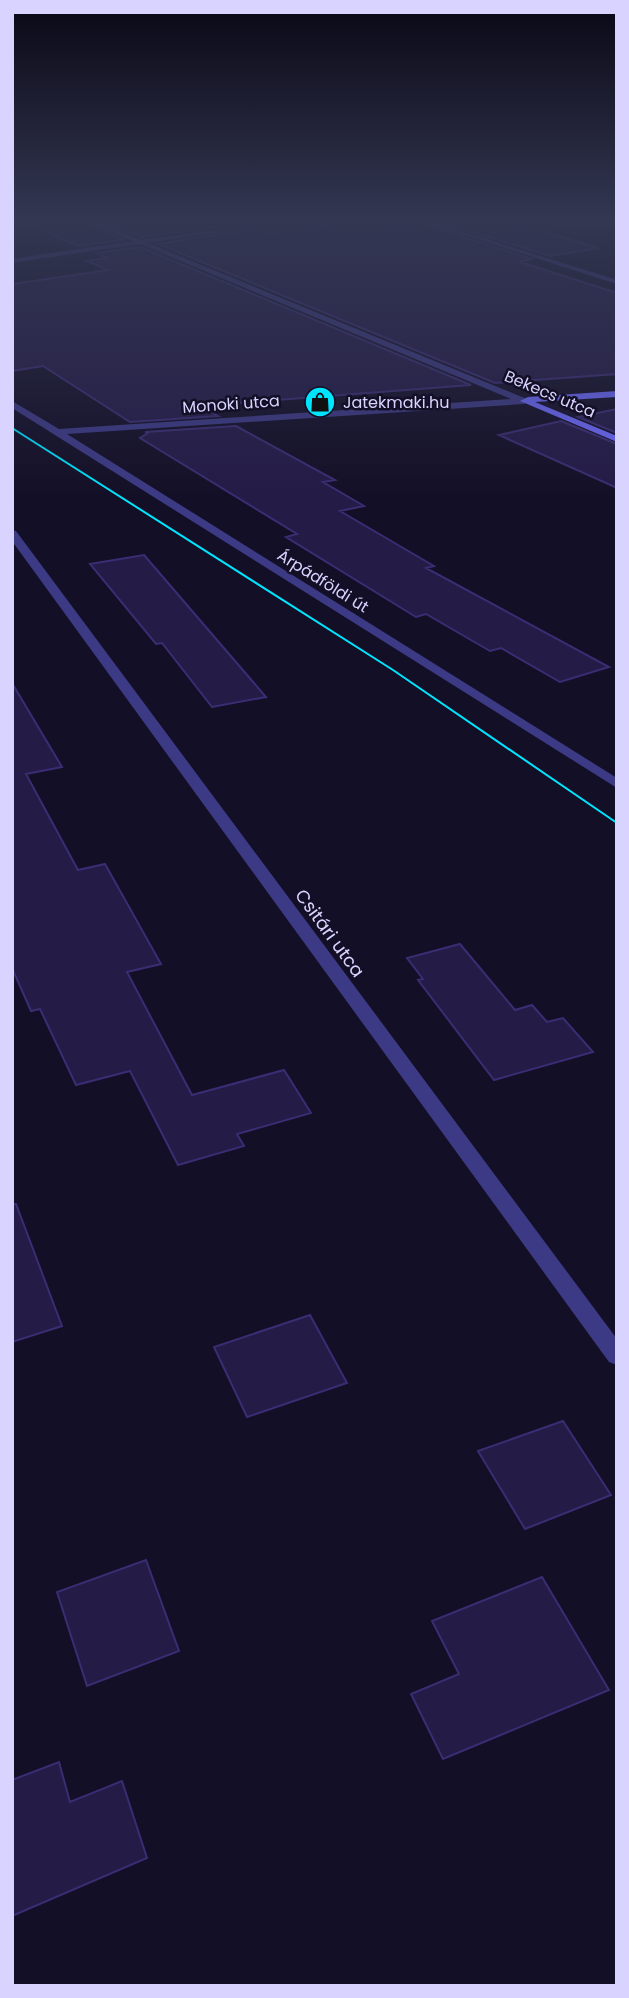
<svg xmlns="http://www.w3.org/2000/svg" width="629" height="1998" viewBox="0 0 629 1998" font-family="Poppins,sans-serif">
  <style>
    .building { fill: #241b47; stroke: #3b2d73; stroke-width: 2 }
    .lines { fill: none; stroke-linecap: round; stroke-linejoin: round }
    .street { fill: #3d3a85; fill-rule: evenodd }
    .secondary { fill: #6f6bff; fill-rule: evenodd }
    .tram { stroke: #00e5ff; stroke-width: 2 }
    .labels { text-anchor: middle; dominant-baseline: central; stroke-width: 5; stroke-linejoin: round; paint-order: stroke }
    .far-street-label { font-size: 16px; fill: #d9d4ff; stroke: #130f26 }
    .far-poi-label { font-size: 16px; fill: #d9d4ff; stroke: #130f26; text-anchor: start }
    .street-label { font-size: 18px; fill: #d9d4ff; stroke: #130f26 }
  </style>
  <rect width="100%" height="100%" fill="#130f26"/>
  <!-- building -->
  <path class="building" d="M12,218h65l46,22 -44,6z
    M93,218h137l16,5 -105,14z
    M457,218h41l101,30 -49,8 -112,-35z
    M338,223l24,8 58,-8 112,36 -12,3 97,31v81l-122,9 -337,-139 101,-16 13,5z
    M140,247l331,138 -271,21 18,10 -88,6 -87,-56 -31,5v-87l96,-14 -21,-9 20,-3 -11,-5z
    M617,409v24l-39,-16z
    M561,421l56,23v44l-118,-53z
    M236,426l99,54 -12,2 41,24 -24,5 94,55 -8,2 183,99 -49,15 -59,-34 -11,3 -64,-37 -10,3 -130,-80 11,-3 -157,-96 8,-5 -3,-1z
    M144,555l122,142 -54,10 -50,-64 -6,1 -66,-80z
    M12,683l50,84 -36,7 52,96 27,-6 56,100 -34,8 65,123 92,-25 27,43 -74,21 7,12 -66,19 -48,-94 -54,14 -36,-76 -9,2 -19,-43z
    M460,944l55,66 17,-5 15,17 16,-4 30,34 -99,28 -76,-100 5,-1 -16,-21z
    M12,1204h4l46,122 -50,16z
    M310,1315l37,68 -100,34 -33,-70z
    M563,1421l48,74 -86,34 -47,-78z
    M146,1560l33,91 -92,35 -30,-94z
    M542,1577l67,113 -166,69 -32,-65 48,-20 -27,-53z
    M59,1762l11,40 52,-21 25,77 -135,58v-136z"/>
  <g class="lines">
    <!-- street -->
    <path class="street" d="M79,218h8l54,22 166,-22 -159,25 379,156 1,2 -4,3 -457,30 550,344v10l-605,-380v-7l47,28 452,-30 -371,-155 -128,19v-4l120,-18z
      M411,218h9l197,62v4z
      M12,530l4,1 601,808v26l-8,-3 -597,-821z"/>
    <!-- secondary -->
    <path class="secondary" d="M617,391v6l-82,5 82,34v6l-97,-41 8,-4z"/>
    <!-- tram -->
    <path class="tram" d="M12,428l381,242 224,153"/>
  </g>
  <!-- sky -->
  <linearGradient id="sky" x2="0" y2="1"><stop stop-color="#0a0815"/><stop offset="0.44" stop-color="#333752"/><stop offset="1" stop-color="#333752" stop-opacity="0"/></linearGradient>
  <rect width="629" height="498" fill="url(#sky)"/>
  <!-- icons -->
  <defs>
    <g id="shop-disc" transform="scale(1.575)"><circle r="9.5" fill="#00e5ff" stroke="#130f26"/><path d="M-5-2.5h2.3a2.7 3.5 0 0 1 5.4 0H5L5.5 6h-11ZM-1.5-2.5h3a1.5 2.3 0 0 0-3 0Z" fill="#111"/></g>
  </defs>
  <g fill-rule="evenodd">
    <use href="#shop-disc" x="320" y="402"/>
  </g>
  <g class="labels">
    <!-- far-street labels -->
    <g class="far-street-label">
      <text transform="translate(550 394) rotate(23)">Bekecs utca</text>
      <text transform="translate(231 404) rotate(-4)">Monoki utca</text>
      <text transform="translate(323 581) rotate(32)">Árpádföldi út</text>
    </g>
    <!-- far-poi labels -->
    <g class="far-poi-label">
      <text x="343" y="402">Jatekmaki.hu</text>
    </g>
    <!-- street labels -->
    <g class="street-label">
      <text transform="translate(330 933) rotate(54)">Csitári utca</text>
    </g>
  </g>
  <!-- border -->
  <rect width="629" height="1998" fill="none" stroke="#d9d4ff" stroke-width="28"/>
</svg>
